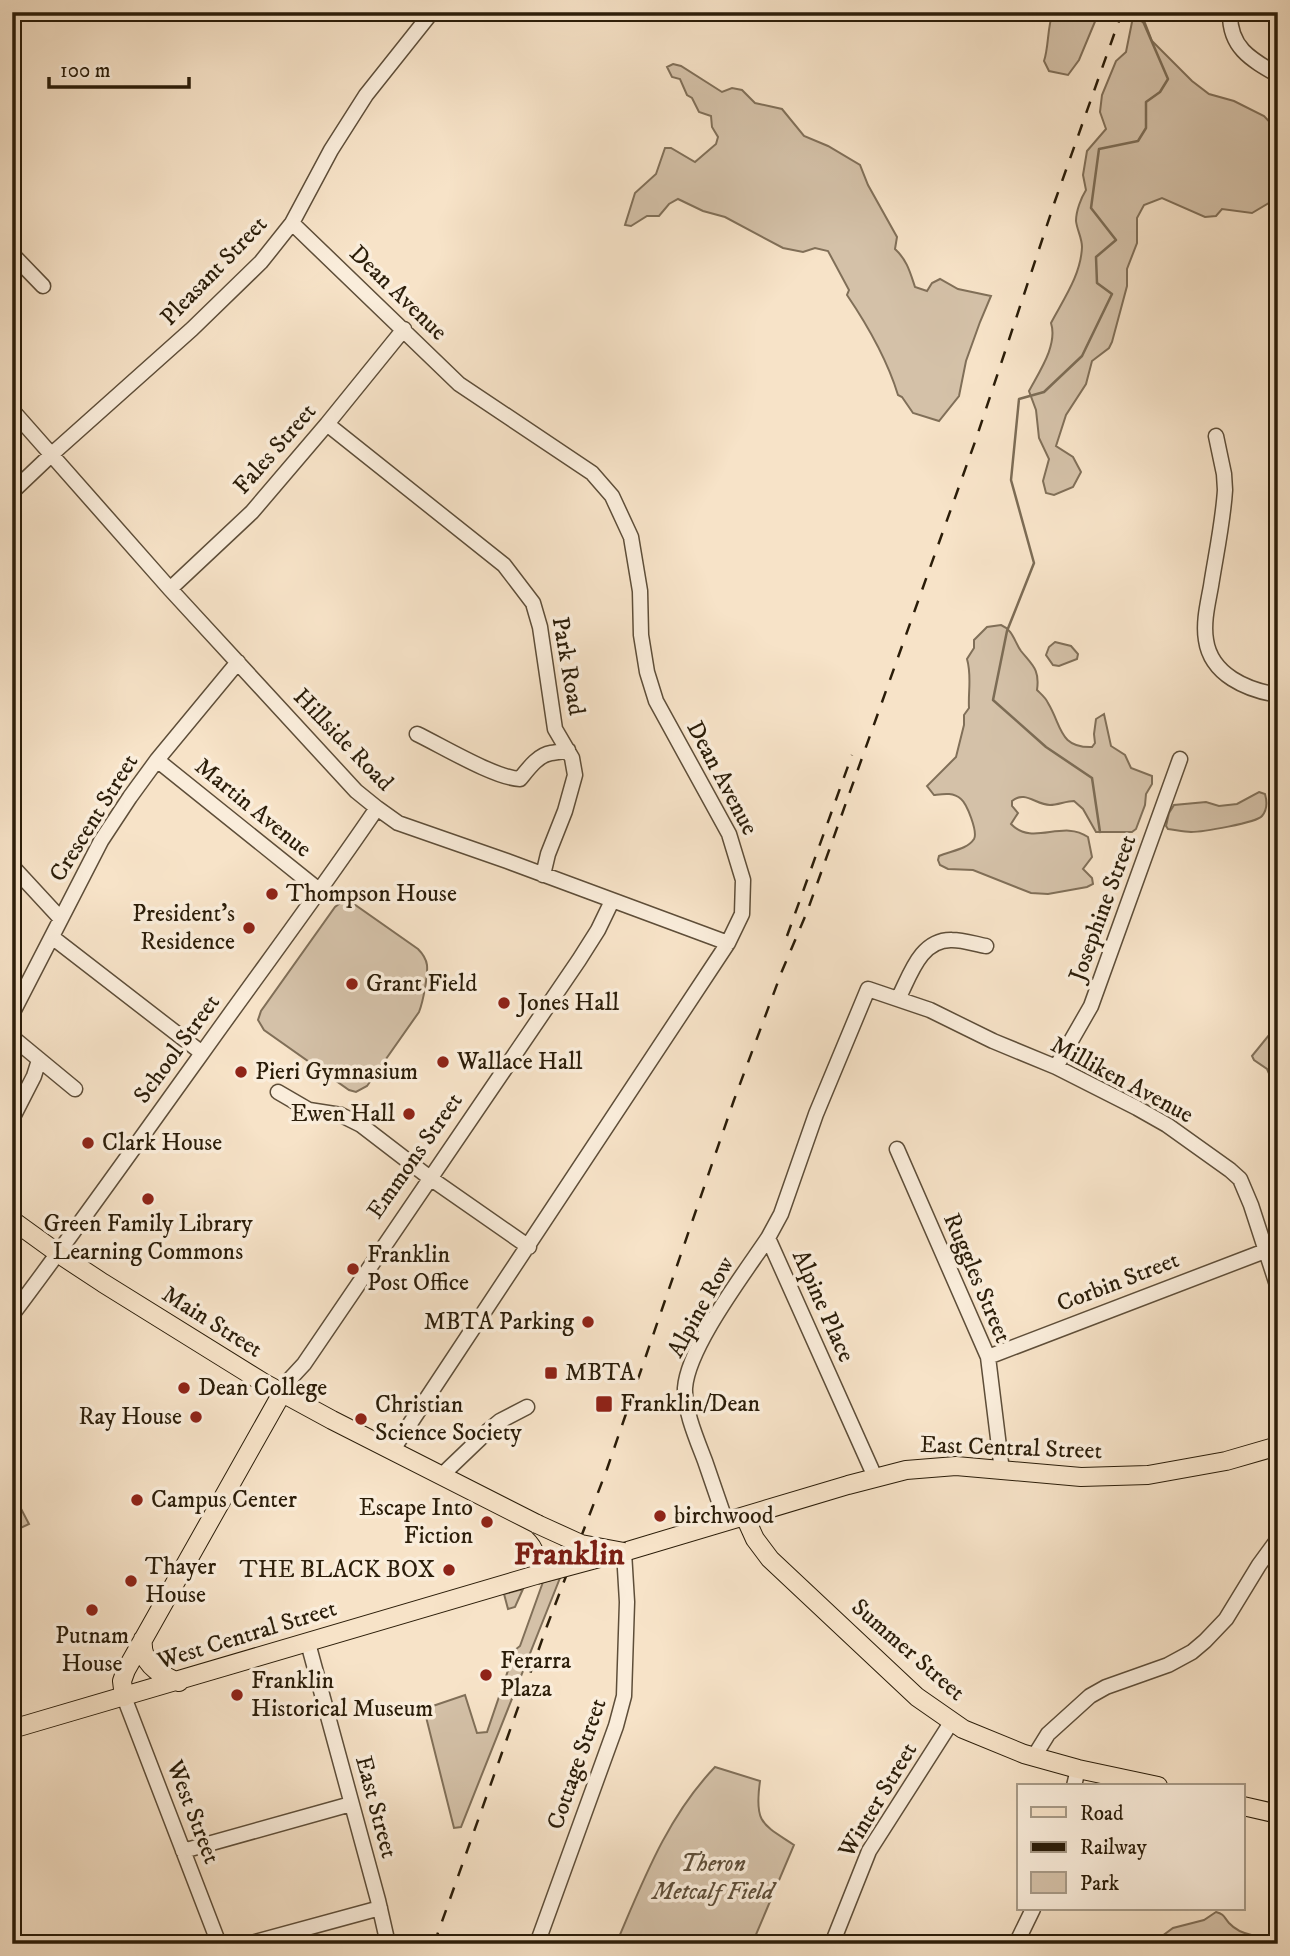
<svg xmlns="http://www.w3.org/2000/svg" width="1290" height="1956" viewBox="0 0 1290 1956" font-family="'IM FELL DW Pica',serif">
  <style>
    .green { fill: #d4c1a8; stroke: #806f58; stroke-width: 2 }
    .lines { fill: none; stroke-linecap: round; stroke-linejoin: round }
    .stream { stroke: #7c6c55; stroke-width: 2.5 }
    .minor-casing { stroke: #5e4e39; stroke-width: 17 }
    .major-casing { stroke: #2b1d09; stroke-width: 20 }
    .minor { stroke: #faeddb; stroke-width: 14 }
    .major { stroke: #f7e3c8; stroke-width: 18 }
    .rail { stroke: #2b1d09; stroke-width: 2.5; stroke-dasharray: 12 12; stroke-linecap: butt }
    .major-bridge-casing { stroke: #2b1d09; stroke-width: 20; stroke-linecap: butt }
    .major-bridge { stroke: #f7e3c8; stroke-width: 18 }
    .poi-dot { fill: #8f2418; stroke: #faeddb; stroke-width: 2.5 }
    .labels { text-anchor: middle; dominant-baseline: central; stroke-width: 7; stroke-linejoin: round; paint-order: stroke }
    .street-label { font-size: 24px; fill: #2b1d09; stroke: #faeddb }
    .poi-label { font-size: 24px; fill: #2b1d09; stroke: #faeddb; text-anchor: start }
    .park-label { font-size: 24px; font-style: italic; fill: #5e4e39; stroke: #faeddb }
    .district-label { font-size: 32px; font-weight: bold; fill: #7a1f14; stroke: #faeddb }
  </style>
  <rect width="100%" height="100%" fill="#f7e3c8"/>
  <filter id="stains"><feTurbulence type="fractalNoise" baseFrequency=".00286" numOctaves="4"/><feColorMatrix values="0 0 0 0 .2 0 0 0 0 .09 0 0 0 0 .02 0 0 0 .5 -.17"/></filter>
  <radialGradient id="worn" r=".72"><stop offset=".6" stop-color="#630" stop-opacity="0"/><stop offset="1" stop-color="#630" stop-opacity=".3"/></radialGradient>
  <!-- green -->
  <path class="green" d="M1053,12h46l-20,48 -11,15 -19,-4 -5,-10c5,-15 3,-33 9,-49z
    M1133,17l12,6 7,18 40,40 17,13 25,7 30,15 14,15v59l-4,10 -22,13 -30,-4 -6,7 -11,1 -43,-19 -18,7 -7,13v25l-10,26v17l-15,56 -3,6 -17,13 -6,23 -20,31 -10,31 17,11 8,15 -8,15 -19,8 -8,-2 -3,-12 6,-22 -10,-21 -3,-28 -7,-19c10,-19 29,-46 22,-68 12,-23 30,-48 31,-76 0,-9 -5,-17 -6,-26 0,-10 5,-23 10,-31l-3,-15 4,-24 19,-22 -6,-17 2,-17 14,-34 10,-9z
    M673,64l8,2 41,26 10,-4 10,2 13,13 27,6 22,27 24,10 32,19 8,20 29,52 -2,12c12,11 15,23 20,38l12,4 5,-8 8,-4 18,10 33,7 -11,26 -14,39 -7,35 -20,25 -26,-8 -11,-16 -4,-2c-11,-36 -30,-69 -51,-100l2,-5 -21,-39 -13,-3 -12,4 -20,-4 -58,-31 -22,-6 -25,-12 -9,5 -10,12h-12l-16,10 -6,-1 10,-32 21,-19 9,-26h6l24,14 21,-18 2,-7 -6,-10 -1,-11 -12,-4 -7,-14 -5,-3 -7,-16 -8,-2 -5,-10z
    M1001,625c12,5 13,16 20,26 11,14 19,18 16,39 4,4 9,8 11,13 14,23 11,45 44,44l3,-4 -1,-9 2,-15 8,-5 7,32 14,9 6,13 21,8v8l-6,10 -1,11 -9,24 -4,3h-36l-13,-23 -9,-8c-8,0 -16,4 -24,4 -14,0 -25,-15 -38,-4v5l6,7 -7,11c22,23 51,-5 77,13l4,20 -9,12 9,9 1,6 -6,3 -39,7 -17,-1 -58,-23 -25,-1 -8,-4 -2,-5 1,-4c10,-5 28,-6 35,-17 4,-7 -7,-35 -13,-40 -8,-7 -18,-5 -27,-4l-7,-9 29,-29 8,-32v-10l5,-7c-1,-17 3,-32 -2,-49l7,-11v-8l13,-13z
    M1055,642l16,4 7,8 -1,5 -18,7 -6,-1 -7,-10 3,-8z
    M1259,792l6,2c2,7 2,16 -3,22 -6,7 -60,16 -71,16 -7,0 -15,-2 -23,-3l-2,-3 3,-13 5,-8 32,-3 13,4 18,-2z
    M343,901l8,1 67,47c5,5 8,9 9,16 1,11 -4,37 -8,47l-52,74 -11,6 -7,-2 -85,-60 -6,-10 3,-9 74,-104z
    M1278,1024v70l-11,-25 -13,-9 -2,-4z
    M18,1503l11,21 -17,8v-26z
    M560,1578l-99,249 -7,1 -30,-119 41,-14 12,38 10,-1 28,-82 5,-4 23,-64z
    M523,1589l-8,18 -7,2 -4,-15z
    M715,1767l45,14c-6,42 2,43 34,64l-42,99h-136c27,-63 51,-127 99,-177z
    M1216,1912c8,2 8,5 13,11 12,13 32,15 49,11v10h-138l18,-5 15,-11 31,-8z"/>
  <g class="lines">
    <!-- stream -->
    <path class="stream" d="M1100,832l-8,-54 -46,-31 -53,-47 14,-69 27,-68 -23,-83 8,-81 25,-7 38,-36 30,-62 -15,-11 -1,-26 20,-17 -25,-32 8,-59 39,-8 8,-13v-26l14,-10 8,-13 -29,-67"/>
    <!-- minor casing -->
    <g class="minor-casing">
      <path id="minor" d="M1230,12c-1,35 20,47 48,63
        M292,223l167,161 133,89 20,23 19,41 9,54 1,44 6,37 9,29 73,133 14,46 -1,34 -14,29 -336,508
        M12,254l31,32
        M12,410l158,179 186,202 21,17 21,15 109,38 221,82
        M327,424l177,141 29,38 7,24 15,102 17,29 3,17 -10,36 -17,43 -5,21
        M1216,436l8,38 1,16c-2,32 -9,64 -14,96 -3,17 -8,36 -5,54 5,35 41,50 72,55
        M12,492l40,-38 140,-125 69,-67 31,-39 39,-73 35,-55 66,-83
        M170,589l82,-77 75,-88 77,-95
        M417,734c25,12 78,44 103,45 8,-10 18,-24 31,-26 6,-1 10,-1 17,-3
        M157,760l163,131
        M12,866l49,53
        M52,937l150,116
        M898,999c12,-23 22,-60 54,-59 11,0 23,4 34,6
        M12,1014l89,-173 29,-44 27,-37 81,-98
        M12,1037l63,52
        M1056,1067l35,-61 89,-247
        M278,1092l31,18 32,5 20,10 69,53 99,69
        M13,1117l21,-41 5,-16
        M897,1149l91,208 14,114
        M12,1315c64,-85 126,-173 188,-259 59,-83 120,-164 177,-248
        M988,1357l277,-106
        M282,1393l9,-15 13,-14 275,-404 19,-30 14,-29
        M442,1475l47,-45 11,-9 27,-14
        M875,1477l-107,-239 13,-24 35,-100 52,-125 62,21 63,31 63,26 81,41 30,17 63,45 10,9 11,26 27,83
        M726,1522c-7,-20 -14,-41 -21,-61 -8,-21 -21,-51 -20,-73 3,-41 59,-114 83,-150
        M308,1643l70,257 10,44
        M124,1697l95,247
        M1035,1755l13,-21 42,-38 16,-9 62,-22 24,-13 13,-11 21,-22 33,-54 19,-26
        M1074,1786l4,-17
        M183,1851l168,-47
        M248,1944l132,-36
        M537,1944l79,-218 8,-30 3,-94 -3,-50
        M832,1944l37,-93 83,-130
        M1016,1944l17,-35"/>
    </g>
    <!-- major casing -->
    <g class="major-casing">
      <path id="major" d="M12,1220l47,34 44,29 161,100 68,37 205,104c20,20 21,32 -1,51l-524,154
        M745,1517l10,22 15,20 147,138 46,32 61,25 54,15 80,17
        M624,1552l224,-67 58,-15 50,-4 125,11 67,-2 78,-14 52,-15
        M143,1639c-3,24 16,36 36,43
        M124,1697l-2,-16 4,-11 156,-277
        M1243,1806l35,8"/>
    </g>
    <!-- minor -->
    <use href="#minor" class="minor"/>
    <!-- major -->
    <use href="#major" class="major"/>
    <!-- rail -->
    <path class="rail" d="M787,936l65,-181
      M434,1944l113,-318 60,-157 127,-369 48,-129 25,-59 169,-473 79,-238 67,-189"/>
    <!-- major-bridge casing -->
    <g class="major-bridge-casing">
      <path id="major-bridge" d="M537,1524l44,20 43,8
        M536,1575l78,-21"/>
    </g>
    <!-- major-bridge -->
    <use href="#major-bridge" class="major-bridge"/>
  </g>
  <!-- markers -->
  <g class="poi-dot">
    <circle cx="272" cy="894" r="7"/>
    <circle cx="249" cy="928" r="7"/>
    <circle cx="352" cy="984" r="7"/>
    <circle cx="504" cy="1003" r="7"/>
    <circle cx="443" cy="1062" r="7"/>
    <circle cx="241" cy="1072" r="7"/>
    <circle cx="409" cy="1114" r="7"/>
    <circle cx="88" cy="1143" r="7"/>
    <circle cx="148" cy="1199" r="7"/>
    <circle cx="353" cy="1269" r="7"/>
    <circle cx="588" cy="1322" r="7"/>
    <rect x="544" y="1366" width="14" height="14" rx="3.5"/>
    <circle cx="184" cy="1388" r="7"/>
    <rect x="595" y="1395" width="18" height="18" rx="3.5"/>
    <circle cx="196" cy="1417" r="7"/>
    <circle cx="361" cy="1419" r="7"/>
    <circle cx="137" cy="1500" r="7"/>
    <circle cx="660" cy="1516" r="7"/>
    <circle cx="487" cy="1522" r="7"/>
    <circle cx="449" cy="1570" r="7"/>
    <circle cx="131" cy="1581" r="7"/>
    <circle cx="92" cy="1610" r="7"/>
    <circle cx="486" cy="1675" r="7"/>
    <circle cx="237" cy="1695" r="7"/>
  </g>
  <g class="labels">
    <!-- street labels -->
    <g class="street-label">
      <text transform="translate(214 271) rotate(-46)">Pleasant Street</text>
      <text transform="translate(398 293) rotate(44)">Dean Avenue</text>
      <text transform="translate(275 449) rotate(-49)">Fales Street</text>
      <text transform="translate(568 666) rotate(80)">Park Road</text>
      <text transform="translate(343 740) rotate(46)">Hillside Road</text>
      <text transform="translate(722 778) rotate(62)">Dean Avenue</text>
      <text transform="translate(253 808) rotate(39)">Martin Avenue</text>
      <text transform="translate(94 818) rotate(-58)">Crescent Street</text>
      <text transform="translate(1103 908) rotate(-70)">Josephine Street</text>
      <text transform="translate(177 1049) rotate(-54)">School Street</text>
      <text transform="translate(1122 1080) rotate(28)">Milliken Avenue</text>
      <text transform="translate(415 1156) rotate(-55)">Emmons Street</text>
      <text transform="translate(977 1278) rotate(67)">Ruggles Street</text>
      <text transform="translate(1118 1282) rotate(-21)">Corbin Street</text>
      <text transform="translate(823 1306) rotate(66)">Alpine Place</text>
      <text transform="translate(701 1307) rotate(-61)">Alpine Row</text>
      <text transform="translate(212 1322) rotate(32)">Main Street</text>
      <text transform="translate(1011 1448) rotate(2)">East Central Street</text>
      <text transform="translate(247 1635) rotate(-17)">West Central Street</text>
      <text transform="translate(908 1650) rotate(41)">Summer Street</text>
      <text transform="translate(577 1764) rotate(-71)">Cottage Street</text>
      <text transform="translate(878 1800) rotate(-59)">Winter Street</text>
      <text transform="translate(376 1807) rotate(75)">East Street</text>
      <text transform="translate(193 1812) rotate(69)">West Street</text>
    </g>
    <!-- poi labels -->
    <g class="poi-label">
      <text x="286" y="894">Thompson House</text>
      <text x="235" y="914" text-anchor="end">President's<tspan x="235" dy="28">Residence</tspan></text>
      <text x="366" y="984">Grant Field</text>
      <text x="518" y="1003">Jones Hall</text>
      <text x="457" y="1062">Wallace Hall</text>
      <text x="255" y="1072">Pieri Gymnasium</text>
      <text x="395" y="1114" text-anchor="end">Ewen Hall</text>
      <text x="102" y="1143">Clark House</text>
      <text x="148" y="1224" text-anchor="middle">Green Family Library<tspan x="148" dy="28">Learning Commons</tspan></text>
      <text x="367" y="1255">Franklin<tspan x="367" dy="28">Post Office</tspan></text>
      <text x="574" y="1322" text-anchor="end">MBTA Parking</text>
      <text x="565" y="1373">MBTA</text>
      <text x="198" y="1388">Dean College</text>
      <text x="620" y="1404">Franklin/Dean</text>
      <text x="375" y="1405">Christian<tspan x="375" dy="28">Science Society</tspan></text>
      <text x="182" y="1417" text-anchor="end">Ray House</text>
      <text x="151" y="1500">Campus Center</text>
      <text x="473" y="1508" text-anchor="end">Escape Into<tspan x="473" dy="28">Fiction</tspan></text>
      <text x="674" y="1516">birchwood</text>
      <text x="145" y="1567">Thayer<tspan x="145" dy="28">House</tspan></text>
      <text x="435" y="1570" text-anchor="end">THE BLACK BOX</text>
      <text x="92" y="1636" text-anchor="middle">Putnam<tspan x="92" dy="28">House</tspan></text>
      <text x="500" y="1661">Ferarra<tspan x="500" dy="28">Plaza</tspan></text>
      <text x="251" y="1681">Franklin<tspan x="251" dy="28">Historical Museum</tspan></text>
    </g>
    <!-- park labels -->
    <g class="park-label">
      <text x="713" y="1864">Theron<tspan x="713" dy="28">Metcalf Field</tspan></text>
    </g>
    <!-- district labels -->
    <g class="district-label">
      <text x="569" y="1555">Franklin</text>
    </g>
  </g>
  <!-- margin -->
  <rect width="1290" height="1956" fill="none" stroke="#f7e3c8" stroke-width="42"/>
  <rect x="14" y="14" width="1262" height="1928" fill="none" stroke="#2b1d09" stroke-width="3.5"/>
  <rect x="21" y="21" width="1248" height="1914" fill="none" stroke="#2b1d09" stroke-width="2"/>
  <!-- legend -->
  <rect x="1017" y="1784" width="228" height="126" fill="#faeddb" stroke="#a79a87" stroke-width="2"/>
  <rect x="1031" y="1807" width="35" height="10" fill="#f7e3c8" stroke="#a79a87" stroke-width="2"/>
  <text x="1080" y="1820" font-size="21" fill="#2b1d09">Road</text>
  <rect x="1031" y="1842" width="35" height="10" fill="#2b1d09" stroke="#a79a87" stroke-width="2"/>
  <text x="1080" y="1854" font-size="21" fill="#2b1d09">Railway</text>
  <rect x="1031" y="1872" width="35" height="21" fill="#d4c1a8" stroke="#a79a87" stroke-width="2"/>
  <text x="1080" y="1890" font-size="21" fill="#2b1d09">Park</text>
  <!-- scale -->
  <path d="M49 77v10h140v-10" fill="none" stroke="#2b1d09" stroke-width="3.5"/>
  <text x="60" y="77" font-size="21" fill="#2b1d09" stroke="#faeddb" stroke-width="5" paint-order="stroke">100 m</text>
  <rect width="100%" height="100%" filter="url(#stains)"/>
  <rect width="100%" height="100%" fill="url(#worn)"/>
</svg>
